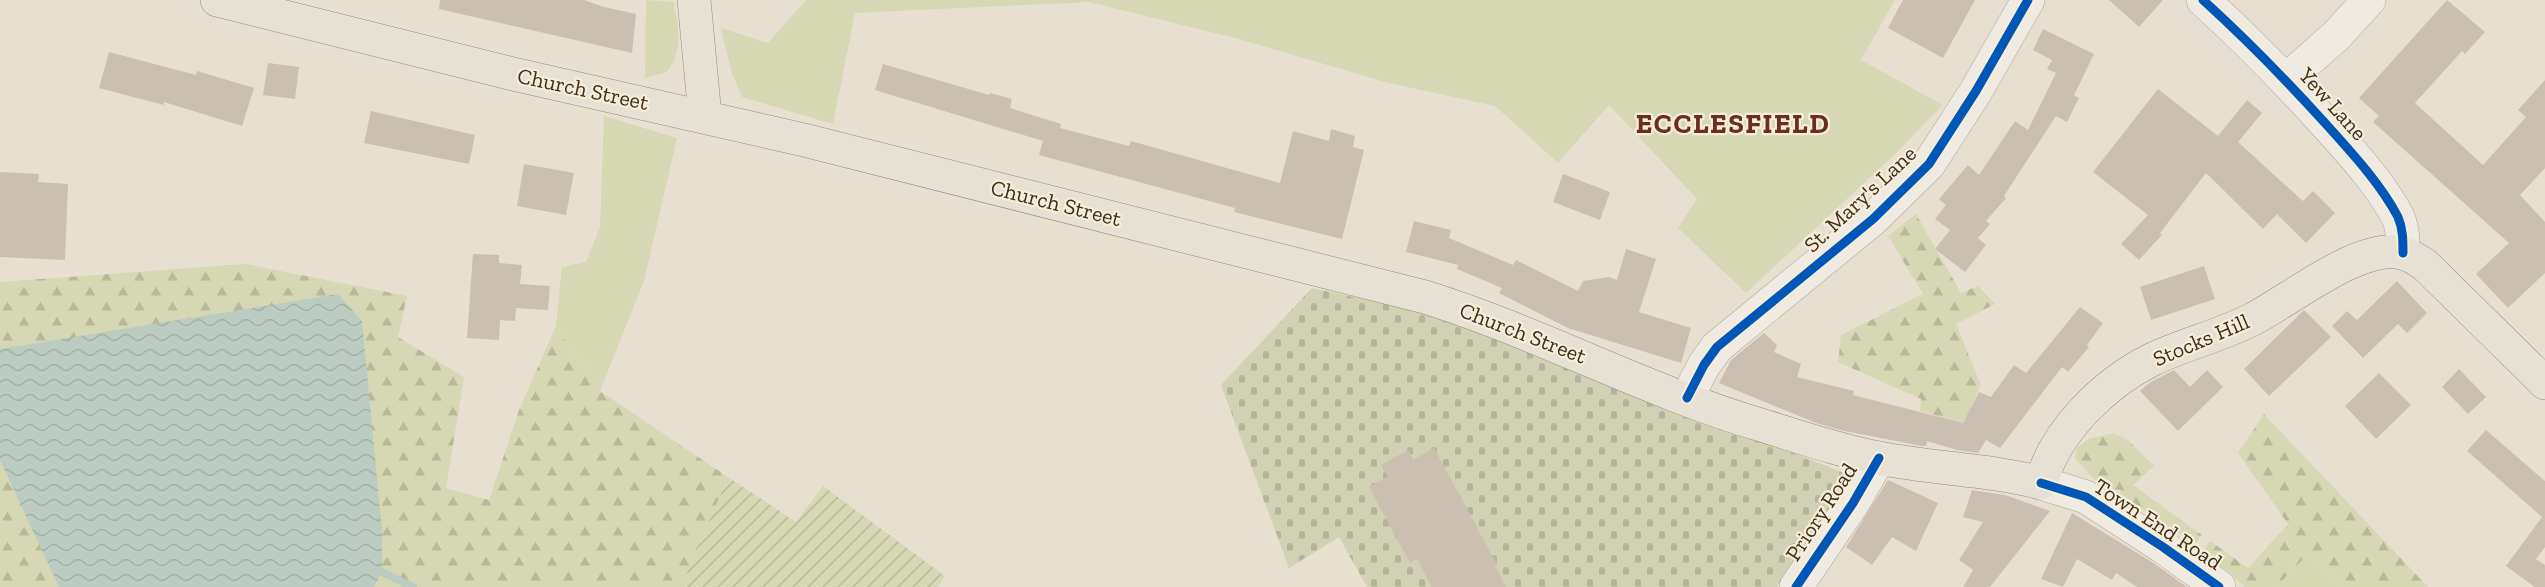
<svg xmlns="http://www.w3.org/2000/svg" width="2545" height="587" viewBox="0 0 2545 587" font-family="'Zilla Slab',serif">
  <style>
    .green { fill: #d6d7b3 }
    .forest { fill: url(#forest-firs) }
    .cemetery { fill: url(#cemetery-stones) }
    .garden { fill: url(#garden-furrows) }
    .water { fill: url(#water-waves) }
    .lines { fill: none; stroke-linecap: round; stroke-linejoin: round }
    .stream { stroke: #bcccc2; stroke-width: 8 }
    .building { fill: #cbbfb2 }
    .minor-casing { stroke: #ada599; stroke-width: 34 }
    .major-casing { stroke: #928b80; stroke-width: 34 }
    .minor { stroke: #efebe3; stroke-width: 33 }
    .major { stroke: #e6e1d4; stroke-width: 33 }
    .cycleway-casing { stroke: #f7eed8; stroke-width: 13 }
    .cycleway { stroke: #0057b8; stroke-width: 9 }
    .labels { text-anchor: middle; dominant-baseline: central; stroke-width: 4.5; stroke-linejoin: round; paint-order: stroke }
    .street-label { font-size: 22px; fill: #3d2e20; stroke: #f7eed8 }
    .district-label { font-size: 28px; font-weight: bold; letter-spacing: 1.5px; fill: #6b2e1e; stroke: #f7eed8 }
  </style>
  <defs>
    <pattern id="forest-firs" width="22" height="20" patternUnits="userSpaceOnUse" patternTransform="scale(1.5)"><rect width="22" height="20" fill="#d6d7b3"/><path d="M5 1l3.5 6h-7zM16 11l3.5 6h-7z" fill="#b9b99a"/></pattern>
    <pattern id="cemetery-stones" width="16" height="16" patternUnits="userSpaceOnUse" patternTransform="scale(1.5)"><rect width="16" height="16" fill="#d1d1b3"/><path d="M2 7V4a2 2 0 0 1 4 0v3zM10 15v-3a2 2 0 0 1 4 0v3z" fill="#b4b49a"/></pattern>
    <pattern id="garden-furrows" width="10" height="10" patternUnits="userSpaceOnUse" patternTransform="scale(1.5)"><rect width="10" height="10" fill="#d6d7b3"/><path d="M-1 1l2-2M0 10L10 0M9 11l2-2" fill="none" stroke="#b9b99a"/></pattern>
    <pattern id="water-waves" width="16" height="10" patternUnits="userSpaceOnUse" patternTransform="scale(1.5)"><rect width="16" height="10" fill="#bcccc2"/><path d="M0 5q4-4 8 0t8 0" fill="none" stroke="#a2b0a6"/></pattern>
  </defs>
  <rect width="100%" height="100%" fill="#e7e0d1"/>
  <!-- green -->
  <path class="green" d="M646,0l28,2c4,28 10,45 -7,70l-22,6z
    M806,0h1089l-34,60 82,45 -50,51 -147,137 -68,-65 19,-29 -88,-94 -51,58 -63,-57 -106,-23 -154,-45 -146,-36 -234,11 -22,111 -91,-27 -11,-26 -10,-43 47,15z
    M604,116l73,22 -33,143 -44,110 -44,-65 6,-59 24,-5 14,-35z
    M2309,553l30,34h-63z"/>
  <!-- forest -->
  <path class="forest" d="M1916,214l45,79 17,-7 17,18 -39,20 25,61 -18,38 -43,-12 1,-12 -83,-37 3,-27 82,-41 -35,-58z
    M245,264l162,32 -9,41 66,40 -18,111 43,12 30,-90 37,-84 44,65 128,86 -47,110h-681v-305z
    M2264,414l164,173h-89l-30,-34 -33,34h-31l-42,-35 7,-11 38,27 40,-44 -50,-71z
    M2114,433l15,8 25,25 -21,19 69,50 -7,9 -76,-51 2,-3c-22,-1 -32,-16 -46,-32l2,-11 12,-8z"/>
  <!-- cemetery -->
  <path class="cemetery" d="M1312,288l144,31 396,157 -75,111h-410l-28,-50 -50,31 -68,-183z"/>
  <!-- garden -->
  <path class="garden" d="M728,477l68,45 27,-36 122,90 -7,11h-257z"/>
  <!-- water -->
  <path class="water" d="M338,294l24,27 20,210v41l-8,15h-315l-59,-127v-111z"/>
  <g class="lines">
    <!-- stream -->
    <path class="stream" d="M382,572l31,15"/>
  </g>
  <!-- building -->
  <path class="building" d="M440,0h144l20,7 32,7 -4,39 -193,-44z
    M1903,0h72l-32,58 -55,-30z
    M2109,0h54l-24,27z
    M2447,0l38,32 -20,22 -3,-3 -47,52 68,62 43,-48 -8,-7 27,-30v88l-25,27 25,27v51l-37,35 -32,-34 33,-31 -136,-121 6,-6 -20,-18z
    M2043,29l51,25 -20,41 5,3 -12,24 -11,-6 -52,80 2,2 -20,23 4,3 -12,14 8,7 -21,27 -30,-23 15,-19 -15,-11 11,-14 -7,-6 29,-34 11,10 36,-54 13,9 28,-57 -9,-4 5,-9 -19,-10z
    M109,52l87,23 1,-4 57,17 -12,38 -78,-24v3l-65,-17z
    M268,63l31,4 -4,32 -32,-4z
    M883,64l106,31 1,-2 22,6 -2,9 51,16 -1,4 69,18 2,-5 149,42 13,-52 36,10 2,-12 24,7 -2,11 11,3 -22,89 -108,-27 1,-4 -196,-53 4,-14 -168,-51z
    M2158,89l60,47 29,-36 15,13 -24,29 65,59 10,-10 22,22 -29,30 -29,-29 -14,15 -57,-56 -46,60 2,2 -23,25 -18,-16 27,-29 -55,-43z
    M371,111l104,24 -6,29 -105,-21z
    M524,164l50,9 -8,42 -49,-9z
    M0,172l39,2 -1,8 30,2 -3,76 -65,-3z
    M1563,174l47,18 -10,28 -47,-18z
    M1414,221l37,9 -2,8 64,27 3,-5 62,31 5,-10 26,-4 8,3 9,-31 30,10 -17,53 52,16 -10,35 -113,-35 -69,-35 3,-5 -45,-19 1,-4 -52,-13z
    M473,254l26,1v8l23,2 -2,19 30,2 -2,24 -32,-2 -1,13 -15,-1 -1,20 -32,-2z
    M2204,266l11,33 -64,21 -11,-33z
    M2397,281l30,32 -20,20 -9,-9 -35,34 -31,-32 15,-15 10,9z
    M2080,307l23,16 -16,22 2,2 -21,25 -6,-5 -62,81 -14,-8 -8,13 -21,-3 -30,-9 -1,5h-4l-78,-15 -28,-8 -97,-40 12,-23 33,-27 13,12 -3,7 27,12 -4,13 57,14 -1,4 110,28 16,-31 12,5 23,-32 12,8z
    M2304,310l27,27 -62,59 -25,-27z
    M2459,369l27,28 -18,17 -26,-27z
    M2174,370l16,17 17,-17 16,17 -45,44 -38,-40 9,-8z
    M2379,373l32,32 -35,34 -31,-33z
    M2486,430l59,51v66l-9,12 9,6v22h-10l-29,-21 36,-49 -75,-66z
    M1434,448l63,117 -2,1 11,21h-74l-15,-28 -7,4 -41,-76 19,-10 -7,-12 27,-15 5,10z
    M1888,480l50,23 -22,48 -24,-14 -20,28 -26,-18z
    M1972,490l33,5 45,16 -60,76h-27l10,-17 -14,-10 24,-38 -20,-5z
    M2072,513l80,49 35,25h-50l-21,-14 -4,7 -35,-21 -14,28 -22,-8z"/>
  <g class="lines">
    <!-- minor casing -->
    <g class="minor-casing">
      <path id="minor" d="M2203,0c43,39 83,80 122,123 26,29 55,60 73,94 5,12 5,23 5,36
        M2286,80l50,-44 33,-36
        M1687,398l17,-33 13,-18 156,-128 56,-55 47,-73 52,-91
        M2041,483l45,14 77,50 56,40
        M1796,587l57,-84 26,-45"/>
    </g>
    <!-- major casing -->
    <g class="major-casing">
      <path id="major" d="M217,0l296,74 291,66 621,157c115,36 221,94 336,128 39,12 79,26 118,33 54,11 109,11 162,25 14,-52 63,-99 110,-123 33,-16 69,-24 102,-41 36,-18 111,-80 152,-65 7,2 14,7 20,11l120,118
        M694,0l11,116"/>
    </g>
    <!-- minor -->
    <use href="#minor" class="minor"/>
    <!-- major -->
    <use href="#major" class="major"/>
    <!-- cycleway casing -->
    <g class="cycleway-casing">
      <path id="cycleway" d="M2203,0c43,39 83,80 122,123 26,29 55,60 73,94 5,12 5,23 5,36
        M1687,398l17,-33 13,-18 156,-128 56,-55 47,-73 52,-91
        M2041,483l45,14 77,50 56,40
        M1796,587l57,-84 26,-45"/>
    </g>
    <!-- cycleway -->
    <use href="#cycleway" class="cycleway"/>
  </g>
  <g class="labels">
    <!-- street labels -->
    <g class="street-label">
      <text transform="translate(583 89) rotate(12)">Church Street</text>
      <text transform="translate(2333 104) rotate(48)">Yew Lane</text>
      <text transform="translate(1860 199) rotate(-43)">St. Mary's Lane</text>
      <text transform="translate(1056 203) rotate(14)">Church Street</text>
      <text transform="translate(1523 333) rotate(21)">Church Street</text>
      <text transform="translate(2201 340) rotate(-23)">Stocks Hill</text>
      <text transform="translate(1821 512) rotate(-57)">Priory Road</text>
      <text transform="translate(2158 524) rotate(33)">Town End Road</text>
    </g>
    <!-- district labels -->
    <g class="district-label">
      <text x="1733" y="123">ECCLESFIELD</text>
    </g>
  </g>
</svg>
